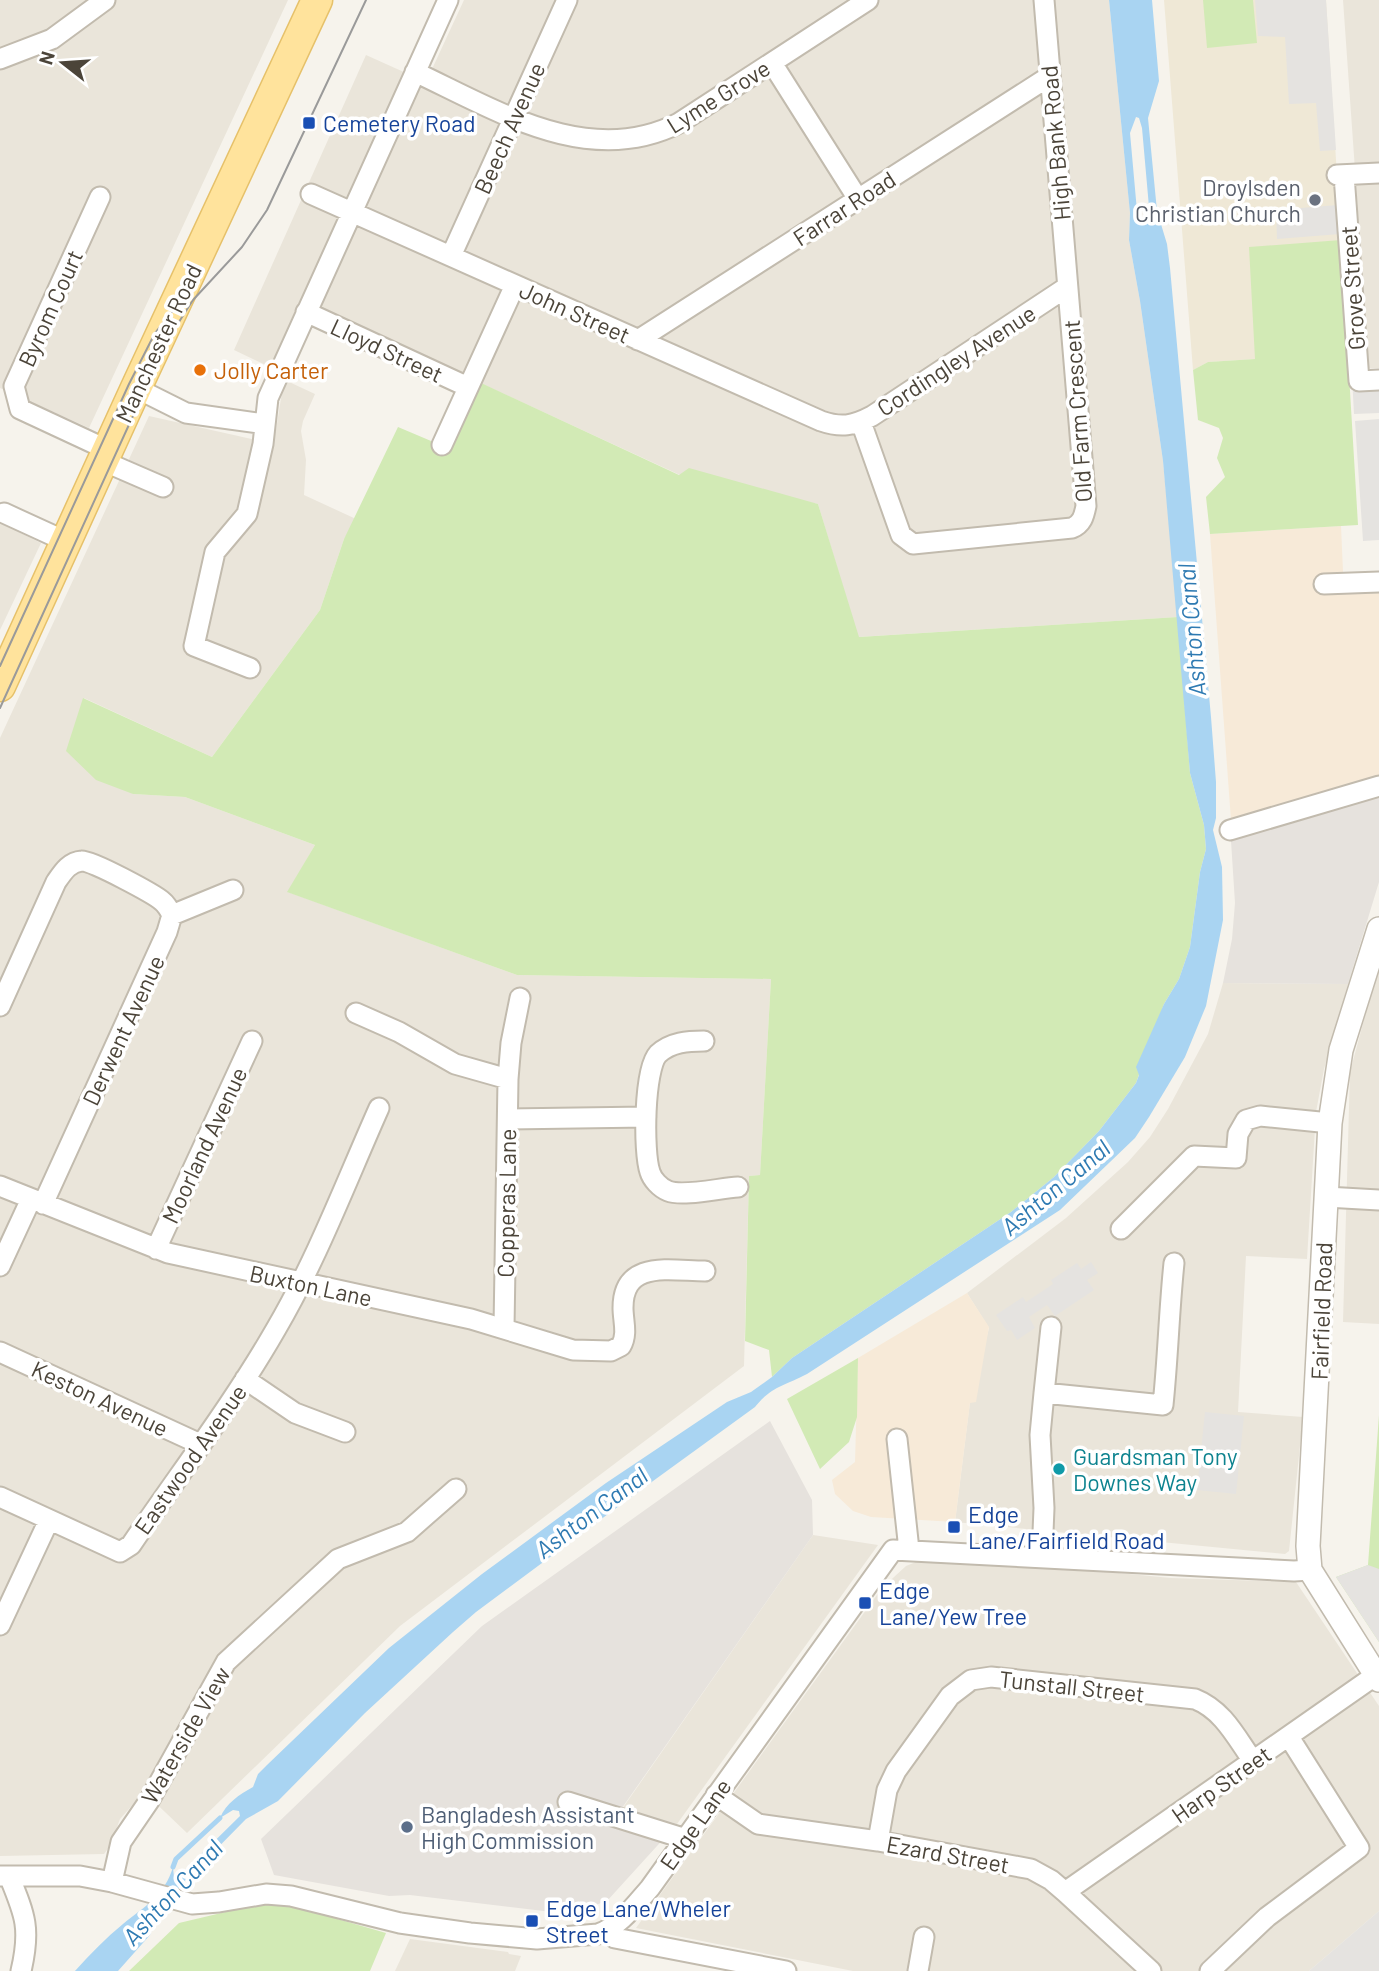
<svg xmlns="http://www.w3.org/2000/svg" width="1379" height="1971" viewBox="0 0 1379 1971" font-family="Barlow,sans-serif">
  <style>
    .residential { fill: #eae5da }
    .commercial { fill: #f7ead8 }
    .industrial { fill: #e6e2dd }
    .education { fill: #efe8d6 }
    .green { fill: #d2eab5 }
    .parking { fill: #e5e3e0 }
    .water { fill: #a9d4f2; fill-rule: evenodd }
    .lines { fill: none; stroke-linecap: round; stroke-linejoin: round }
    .stream { stroke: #a9d4f2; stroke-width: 5 }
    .minor-casing { stroke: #c2bbae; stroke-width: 23 }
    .tertiary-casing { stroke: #c2bbae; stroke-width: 26 }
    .primary-casing { stroke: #e6c16a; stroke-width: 33 }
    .minor { stroke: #fff; stroke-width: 19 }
    .tertiary { stroke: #fff; stroke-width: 23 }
    .primary { stroke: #ffe39c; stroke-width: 30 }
    .tram { stroke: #9a9a9a; stroke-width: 2 }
    .transit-dot { fill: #1a4fb4; stroke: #fff; stroke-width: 2.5 }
    .worship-dot { fill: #6b7280; stroke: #fff; stroke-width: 2.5 }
    .food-dot { fill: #e8710a; stroke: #fff; stroke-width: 2.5 }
    .culture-dot { fill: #0f9aa8; stroke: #fff; stroke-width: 2.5 }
    .service-dot { fill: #5c6f8a; stroke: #fff; stroke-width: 2.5 }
    .labels { text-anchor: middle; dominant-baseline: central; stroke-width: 7; stroke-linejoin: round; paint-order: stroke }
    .street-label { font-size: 23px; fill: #4b4439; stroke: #fff }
    .transit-label { font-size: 23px; fill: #164399; stroke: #fff; text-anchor: start }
    .worship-label { font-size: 23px; fill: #5b616d; stroke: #fff; text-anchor: end }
    .food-label { font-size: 23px; fill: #c56008; stroke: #fff; text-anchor: start }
    .culture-label { font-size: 23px; fill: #0d838f; stroke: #fff; text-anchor: start }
    .service-label { font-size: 23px; fill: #4e5e75; stroke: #fff; text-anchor: start }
    .water-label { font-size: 24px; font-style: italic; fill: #2e7ab2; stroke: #fff }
  </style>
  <rect width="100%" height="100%" fill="#f6f3ec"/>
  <!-- residential -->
  <path class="residential" d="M0,0h288l-199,428 -89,-40z
    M464,0h645l21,213 -1,27 11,61 23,160 15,156 -320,20 -40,-133 -138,-29 -380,-175 -30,67 -36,-17 132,-295 60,27z
    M1343,0h36v368h-10z
    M287,381l28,13 -12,27 -2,10 5,29 -2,35 52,24 -12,20 -24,71 -108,147 -128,-59 49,96 52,3 130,48 -27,47 229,83 254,4 -11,196 -11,1 -5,190 -344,260 -213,207 -43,-41 -24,27 -10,27 -6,8 -104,2v-1118l149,-322 121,27 6,-13 6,-38z
    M0,523l41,20 -41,87z
    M1379,964v360l-36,-2 7,-250z
    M1223,983l125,1 -24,85 -8,43 -9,147 -61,-3 -8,156 65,5 -14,134 -4,3 -330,-32 15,-120 19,-74 -22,-35 99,-75 62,-56 22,-25 18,-28 40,-75z
    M813,1535l65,10 -201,279 -55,-15z
    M962,1558l209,20 125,4 83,124v205l-70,60h-456l-217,-43 246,-340 24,-22 10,-4 16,-3z
    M410,1939l98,13 1,2 12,2 -6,15h-120z"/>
  <!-- commercial -->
  <path class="commercial" d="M1341,526l3,68 35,-1v184l-148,43 -21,-286z
    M967,1293l22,34 -13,75 -6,1 -15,119 -84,-5 -18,-6 -18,-17 -3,-14 23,-18 3,-104z"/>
  <!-- industrial -->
  <path class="industrial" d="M1379,794v88l-31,102 -125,-1 9,-44 3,-36 -4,-62z
    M770,1421l42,79 1,35 -191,273 55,16 -70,77 -38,13 -159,-19 -21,1 -115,-21 -13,-36 221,-213z"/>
  <!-- education -->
  <path class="education" d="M1164,0h162l15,240 -86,119 -47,3 -15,8z"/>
  <!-- green -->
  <path class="green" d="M1203,0h50l4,43 -50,5z
    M1341,240l17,285 -148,9 -4,-37 19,-20 -8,-19 6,-20 -4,-10 -21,-8 -5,-50 15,-8 47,-3 -6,-112z
    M479,382l200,93 10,-7 129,36 41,133 319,-20 12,156 14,52 2,24 -6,23 -10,75 -11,32 -15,25 -28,79 -37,48 -45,46 -43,35 -219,146 -20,19 -3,-27 -24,-9 4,-165 11,-1 11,-196 -254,-4 -230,-83 28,-47 -130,-48 -52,-3 -37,-14 -30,-29 17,-53 129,59 108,-147 24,-71 54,-112 52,22z
    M858,1358l-1,59 -8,25 -29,27 -33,-70z
    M1379,1415v227l-43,-65 32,-12z
    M267,1902l29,5 90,26 -16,38h-241l50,-48z"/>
  <!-- parking -->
  <path class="parking" d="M1255,0h71l10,150 -16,1 -4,-48 -27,1 -4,-67 -27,-1z
    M1338,205l2,29 -63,5 -1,-29z
    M1379,375v38l-25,1 -2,-37z
    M1379,419v121l-16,1 -8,-120z
    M1091,1262l7,11 -11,7 7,10 -39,26 -8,-11 -18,12 6,11 -18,12 -6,-10 -4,1 -11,-16 27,-18 3,5 27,-18 -2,-4 26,-17 4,6z
    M1205,1412l39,4 -8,78 -39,-4z
    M1368,1565l11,4v73l-43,-65z
    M1379,1911v60h-70z"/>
  <!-- water -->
  <path class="water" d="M1109,0h43l7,81 -11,37 9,93 10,33 3,24 41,449 5,65v36l-3,12 9,37 1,53 -17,86 -21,51 -36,60 -14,21 -75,72 -253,164c-23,12 -35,12 -52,33l-124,90 -155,115 -23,20 -88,81 -87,88 -32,18 -61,62 -28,32 -7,22 -32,36h-43c15,-17 31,-33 48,-47 21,-17 42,-29 50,-57l1,11h3l63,-62 -1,-5 -6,-1 -13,8c6,-15 19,-23 33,-31l5,-13 9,-9 122,-117 93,-74 124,-91 121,-81 24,-10 21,-15 20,-19 219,-146 43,-35 45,-46 37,-48 3,-8 -3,-8 28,-63 15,-25 11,-32 10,-75 6,-23 -2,-24 -14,-52 -27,-312 -23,-160 -11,-61 1,-27zM1136,117l3,1 3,10 7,79 -5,16 -5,-3 -2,-9 -7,-78z"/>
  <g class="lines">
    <!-- stream -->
    <path class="stream" d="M173,1867l3,-8 44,-41"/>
    <!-- minor casing -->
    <g class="minor-casing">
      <path id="minor" d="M0,59l52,-20 53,-39
        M772,63l86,136
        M415,72c81,38 174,97 264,51l189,-123
        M1337,175l42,-2
        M1344,175l15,206 20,-1
        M311,194l510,227c20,7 32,5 51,-5l195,-129
        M100,197l-86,189 6,23 88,41
        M451,256l116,-256
        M306,312l162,75
        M638,340l412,-264
        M136,388l50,25 79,11
        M861,422l40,113 12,9 159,-16c10,-4 12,-12 14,-22l-42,-506
        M442,445l73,-160
        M103,461l60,26
        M4,513l61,28
        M1324,584l55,-2
        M250,668l-56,-22 21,-94 32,-38 16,-70 5,-46 180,-398
        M1230,830l149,-44
        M0,1006l56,-124c7,-10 13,-20 26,-21 9,-1 72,33 80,40 5,4 7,8 10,14
        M356,1013l43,19 56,32 53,15
        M704,1041c-16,0 -33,1 -46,13 -14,15 -15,98 -8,118 2,7 10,16 18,19 15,6 52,-3 70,-4
        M508,1119l138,-2
        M0,1186l168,67 303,66 102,31 38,1 10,-5c7,-12 2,-25 2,-38 0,-49 48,-37 82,-37
        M1326,1197l53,3
        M43,1204l124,-272 5,-17 61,-25
        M1121,1229l73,-73 42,2 2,-24 8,-14 14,-4 70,7
        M156,1249l96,-208
        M0,1266l31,-67
        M504,1328l4,-249 3,-36 9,-45
        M0,1352l200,92
        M245,1379l50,34 50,19
        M1044,1393l7,-66
        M897,1439l12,111
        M0,1497l120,55 11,-7c48,-71 102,-141 145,-216 41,-70 70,-147 103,-221
        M1042,1557l2,-49 -4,-73 4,-42 119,12c5,-48 6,-94 11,-142
        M0,1625l49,-105
        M716,1795l42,29 120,17 153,28 20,11 14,12 86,79
        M568,1802l118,37
        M878,1841l9,-51 9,-19 54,-75 21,-16 20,-3 204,22c28,11 41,38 58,62
        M0,1876h80l32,6 80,22 27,-2 47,-8 25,2 109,27 70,10 67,6 61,-5c21,-7 37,-29 52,-46l243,-338 401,21 16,-1
        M9,1876c16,39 22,52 12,95
        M112,1882l9,-40 28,-41 77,-139 112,-103 69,-27 49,-43
        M1065,1892l311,-217
        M607,1931l8,7 171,33
        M918,1971l6,-34
        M1210,1971l57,-54 92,-69 -70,-111"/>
    </g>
    <!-- tertiary casing -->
    <g class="tertiary-casing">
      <path id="tertiary" d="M1379,929l-38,121 -11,73 -22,423 2,24 69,110"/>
    </g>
    <!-- primary casing -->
    <g class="primary-casing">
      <path id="primary" d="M0,686l136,-298 181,-388"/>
    </g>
    <!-- minor -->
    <use href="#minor" class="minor"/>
    <!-- tertiary -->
    <use href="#tertiary" class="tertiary"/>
    <!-- primary -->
    <use href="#primary" class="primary"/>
    <!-- tram -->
    <path class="tram" d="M0,666l129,-282 26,-51 24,-30
      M0,708l168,-369 25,-39 49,-53 25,-37 99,-210"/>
  </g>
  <!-- markers -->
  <g class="transit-dot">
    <rect x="302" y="116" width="14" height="14" rx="3.5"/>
    <rect x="947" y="1520" width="14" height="14" rx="3.5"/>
    <rect x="858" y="1596" width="14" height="14" rx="3.5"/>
    <rect x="525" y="1914" width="14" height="14" rx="3.5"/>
  </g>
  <circle class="worship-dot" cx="1315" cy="200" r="7"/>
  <circle class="food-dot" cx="200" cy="370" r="7"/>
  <circle class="culture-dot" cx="1059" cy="1469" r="7"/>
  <circle class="service-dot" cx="407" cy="1827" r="7"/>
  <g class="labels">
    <!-- street labels -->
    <g class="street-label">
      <text transform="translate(718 96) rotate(-32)">Lyme Grove</text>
      <text transform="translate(509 128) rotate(-66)">Beech Avenue</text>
      <text transform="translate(1055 143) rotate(-95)">High Bank Road</text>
      <text transform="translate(844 208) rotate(-33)">Farrar Road</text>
      <text transform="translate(1352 288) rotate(-94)">Grove Street</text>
      <text transform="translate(50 308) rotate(-66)">Byrom Court</text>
      <text transform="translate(575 312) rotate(24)">John Street</text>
      <text transform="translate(158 343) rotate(-65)">Manchester Road</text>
      <text transform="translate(387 350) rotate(25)">Lloyd Street</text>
      <text transform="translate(956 360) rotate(-33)">Cordingley Avenue</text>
      <text transform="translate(1077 411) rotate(-94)">Old Farm Crescent</text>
      <text transform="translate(123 1030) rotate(-65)">Derwent Avenue</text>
      <text transform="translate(204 1145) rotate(-65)">Moorland Avenue</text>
      <text transform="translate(506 1203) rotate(-89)">Copperas Lane</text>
      <text transform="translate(311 1285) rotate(12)">Buxton Lane</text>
      <text transform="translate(1321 1311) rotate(-88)">Fairfield Road</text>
      <text transform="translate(100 1398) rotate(25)">Keston Avenue</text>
      <text transform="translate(190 1459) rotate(-55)">Eastwood Avenue</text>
      <text transform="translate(1072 1686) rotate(6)">Tunstall Street</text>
      <text transform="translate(185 1735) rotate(-60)">Waterside View</text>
      <text transform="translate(1221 1784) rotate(-35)">Harp Street</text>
      <text transform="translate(695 1824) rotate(-55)">Edge Lane</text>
      <text transform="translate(948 1854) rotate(10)">Ezard Street</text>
    </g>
    <!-- transit labels -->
    <g class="transit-label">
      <text x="323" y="123">Cemetery Road</text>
      <text x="968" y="1514">Edge<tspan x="968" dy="26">Lane/Fairfield Road</tspan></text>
      <text x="879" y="1590">Edge<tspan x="879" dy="26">Lane/Yew Tree</tspan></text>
      <text x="546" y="1908">Edge Lane/Wheler<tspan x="546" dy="26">Street</tspan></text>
    </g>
    <!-- worship labels -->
    <g class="worship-label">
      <text x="1301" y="187">Droylsden<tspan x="1301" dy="26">Christian Church</tspan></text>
    </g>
    <!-- food labels -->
    <g class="food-label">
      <text x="214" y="370">Jolly Carter</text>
    </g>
    <!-- culture labels -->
    <g class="culture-label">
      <text x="1073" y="1456">Guardsman Tony<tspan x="1073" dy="26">Downes Way</tspan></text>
    </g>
    <!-- service labels -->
    <g class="service-label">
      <text x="421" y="1814">Bangladesh Assistant<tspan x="421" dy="26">High Commission</tspan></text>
    </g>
    <!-- water labels -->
    <g class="water-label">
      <text transform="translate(1191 630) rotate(-95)">Ashton Canal</text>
      <text transform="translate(1055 1187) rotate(-40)">Ashton Canal</text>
      <text transform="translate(591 1512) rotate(-37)">Ashton Canal</text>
      <text transform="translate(172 1892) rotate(-47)">Ashton Canal</text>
    </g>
  </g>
  <!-- north arrow -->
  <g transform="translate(63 63) rotate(287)" stroke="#ffffff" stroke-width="5" paint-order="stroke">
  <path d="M0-5L12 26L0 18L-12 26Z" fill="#4b4439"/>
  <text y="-10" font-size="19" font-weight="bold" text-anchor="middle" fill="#4b4439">N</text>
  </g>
</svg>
